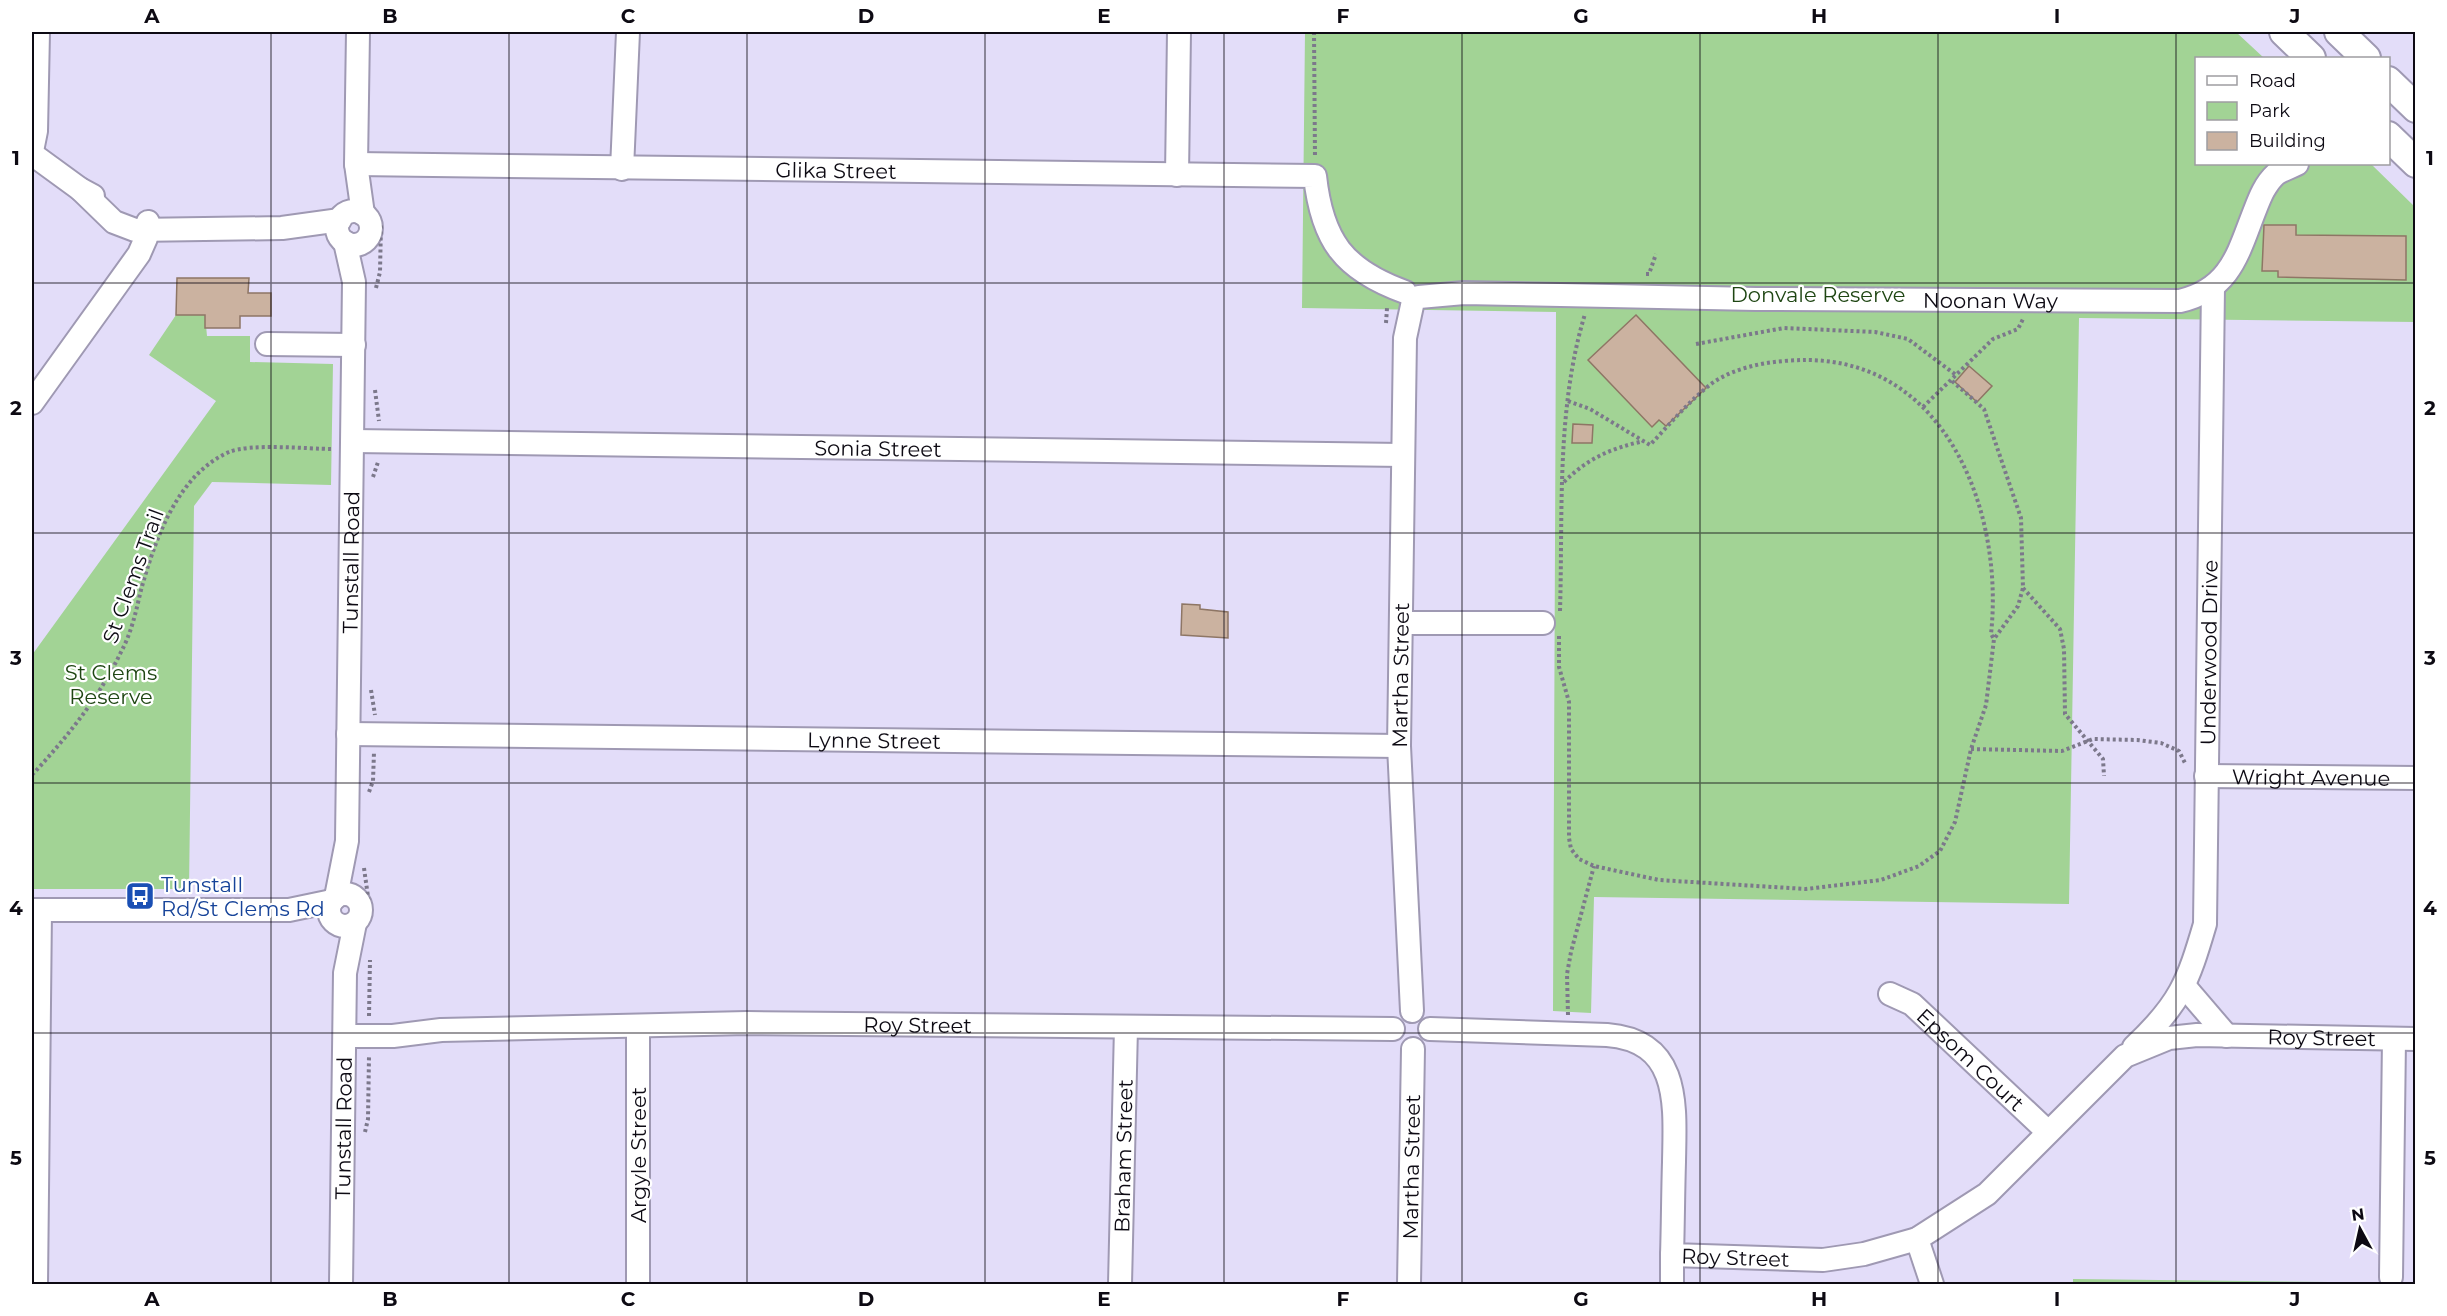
<svg xmlns="http://www.w3.org/2000/svg" width="2447" height="1316" viewBox="0 0 2447 1316" font-family="Montserrat,sans-serif">
  <style>
    .green { fill: #a2d395 }
    .building { fill: #cbb2a0; stroke: #8e7665; stroke-width: 1.5 }
    .lines { fill: none; stroke-linecap: round; stroke-linejoin: round }
    .minor-casing { stroke: #9f99b3; stroke-width: 26 }
    .major-casing { stroke: #9f99b3; stroke-width: 32 }
    .path { stroke: #7c788b; stroke-width: 4; stroke-dasharray: 3 3; stroke-linecap: butt }
    .minor { stroke: #fff; stroke-width: 22 }
    .major { stroke: #fff; stroke-width: 28 }
    .grid { fill: none; stroke: #0d0a13; stroke-width: 1.5; stroke-opacity: 0.55 }
    .labels { text-anchor: middle; dominant-baseline: central; stroke-width: 4.5; stroke-linejoin: round; paint-order: stroke }
    .street-label { font-size: 21px; fill: #0d0a13; stroke: #fff }
    .park-label { font-size: 21px; fill: #1f4613; stroke: #fff }
    .transit-label { font-size: 21px; fill: #164399; stroke: #fff; text-anchor: start }
    .neatline { fill: none; stroke: #0d0a13; stroke-width: 2 }
    .grid-label { font-size: 20px; text-anchor: middle; font-weight: bold; fill: #0d0a13 }
  </style>
  <rect width="100%" height="100%" fill="#e3ddf9"/>
  <!-- green -->
  <path class="green" d="M1305,32h931l28,26h-68v106h175l44,43v115l-336,-4 -10,586 -475,-7 -3,116 -38,-2 3,-699 -254,-4z
    M176,315h29l2,21h43v26l83,2 -2,121 -119,-3 -18,24 -5,383h-157v-234l184,-254 -67,-46z
    M2073,1279l343,4 -1,1h-342z"/>
  <!-- building -->
  <path class="building" d="M2264,225h32v10l110,1v44l-128,-3v-6h-16z
    M177,278h72l-1,15h23v23h-31v12h-35v-13h-29z
    M1636,315l70,73 -40,38 -7,-6 -7,7 -64,-67z
    M1969,366l23,20 -15,16 -22,-20z
    M1573,424l20,1 -1,18h-20z
    M1182,604l18,1v4l28,3v26l-47,-3z"/>
  <g class="lines">
    <!-- minor casing -->
    <g class="minor-casing">
      <g id="minor">
        <path d="M358,32l-2,132 7,50"/>
        <path d="M32,151l4,-20 2,-99"/>
        <path d="M32,154l48,35 13,7"/>
        <path id="s1" d="M356,164l959,12c7,65 29,94 90,116"/>
        <path d="M622,169l6,-137"/>
        <path d="M1177,175l2,-143"/>
        <path d="M80,189l34,33 21,8 147,-2 58,-8"/>
        <circle cx="354" cy="228" r="17"/>
        <path d="M267,344l87,1"/>
        <path d="M32,403l107,-149 7,-16 2,-16"/>
        <path id="s2" d="M353,441l1050,14"/>
        <path d="M1402,623h141"/>
        <path id="s3" d="M348,734l1051,12"/>
        <path id="s4" d="M2206,776l210,2"/>
        <circle cx="345" cy="910" r="16"/>
        <path id="s5" d="M336,897l11,-56 7,-559 -9,-40"/>
        <path d="M32,910h257l43,-9"/>
        <path d="M2185,987l42,49"/>
        <path id="s6" d="M1890,994l22,10 136,128"/>
        <path id="s7" d="M1412,1011l-13,-265 6,-408 8,-37 6,-4 45,-4 292,6 424,2c51,-12 58,-48 75,-91 5,-13 10,-26 21,-36 6,-4 15,-7 21,-10"/>
        <path d="M638,1026v258"/>
        <path id="s8" d="M1430,1029l177,6c74,6 68,70 67,127 -1,31 -1,62 -2,93l151,5 41,-6 53,-15 70,-45 138,-138 44,-18 28,-3 219,4"/>
        <path id="s9" d="M345,1036h48l48,-6 306,-7 646,6"/>
        <path id="s10" d="M2134,1047c46,-43 54,-65 71,-123l8,-637"/>
        <path d="M1917,1239l15,45"/>
        <path d="M2391,1277l3,-238"/>
        <path d="M36,1284l4,-374"/>
        <path id="s11" d="M341,1284l4,-311 10,-50"/>
        <path id="s12" d="M1120,1284l6,-257"/>
        <path id="s13" d="M1409,1284l4,-235"/>
        <path d="M1672,1284v-29"/>
      </g>
    </g>
    <!-- major casing -->
    <g class="major-casing">
      <path id="major" d="M2284,32l27,26
        M2339,32l27,26
        M2388,81l28,27
        M2388,136l28,27"/>
    </g>
    <!-- path -->
    <path class="path" d="M1314,32l1,125
      M1646,274h3l7,-20
      M376,288l4,-16 1,-48
      M1386,323l1,-15
      M1696,344l88,-16 91,4 33,7 48,36
      M375,390l4,31
      M1568,401l22,8 60,36c19,-20 39,-44 61,-61 26,-19 65,-24 96,-24 141,1 197,154 184,274l3,5
      M1923,407l70,-68 25,-10 5,-10
      M373,477l5,-15
      M1564,482c24,-24 48,-34 80,-41
      M2023,588l37,41 4,20 1,65 38,45 1,17
      M1560,611c3,-98 -4,-202 25,-297
      M1559,636v31l10,35v136l2,11 8,10 15,7 65,14 147,9 75,-9 38,-14 21,-15 15,-29 16,-73 15,-44 8,-66 24,-33 5,-18 -2,-70 -37,-109 -33,-29
      M371,690l4,25
      M1971,749l91,2 31,-12 44,1 24,3 18,8 7,14
      M32,775c36,-39 67,-77 90,-125 10,-19 14,-39 19,-60 14,-50 36,-115 88,-138 22,-9 78,-3 104,-3
      M369,792l4,-11 1,-29
      M364,868l6,43
      M1568,1015l-1,-41 4,-22 23,-86
      M369,1016l1,-56
      M365,1132l3,-13 1,-63"/>
    <!-- minor -->
    <use href="#minor" class="minor"/>
    <!-- major -->
    <use href="#major" class="major"/>
  </g>
  <!-- grid -->
  <path class="grid" d="M271,32v1252M509,32v1252M747,32v1252M985,32v1252M1224,32v1252M1462,32v1252M1700,32v1252M1938,32v1252M2176,32v1252M32,283h2384M32,533h2384M32,783h2384M32,1033h2384"/>
  <!-- icons -->
  <defs>
    <g id="bus-square" transform="scale(1.5)"><rect x="-9" y="-9" width="18" height="18" rx="4" fill="#1a4fb4" stroke="#fff"/><path d="M-5-6H5V4H4V6H2V4H-2V6H-4V4H-5ZM-3.5-4V0h7V-4ZM-3.5 1.2v1.5H-2V1.2ZM2 1.2v1.5H3.5V1.2Z" fill="#fff"/></g>
  </defs>
  <g fill-rule="evenodd">
    <use href="#bus-square" x="140" y="896"/>
  </g>
  <g class="labels">
    <!-- street labels -->
    <g class="street-label">
      <text stroke="none"><textPath href="#s1" startOffset="480">Glika Street</textPath></text>
      <text stroke="none"><textPath href="#s7" startOffset="1290">Noonan Way</textPath></text>
      <text stroke="none"><textPath href="#s2" startOffset="525">Sonia Street</textPath></text>
      <text stroke="none"><textPath href="#s5" startOffset="336">Tunstall Road</textPath></text>
      <text transform="translate(133 576) rotate(-70)">St Clems Trail</text>
      <text stroke="none"><textPath href="#s10" startOffset="416">Underwood Drive</textPath></text>
      <text stroke="none"><textPath href="#s7" startOffset="336">Martha Street</textPath></text>
      <text stroke="none"><textPath href="#s3" startOffset="526">Lynne Street</textPath></text>
      <text stroke="none"><textPath href="#s4" startOffset="105">Wright Avenue</textPath></text>
      <text stroke="none"><textPath href="#s9" startOffset="573">Roy Street</textPath></text>
      <text stroke="none"><textPath href="#s8" startOffset="1161">Roy Street</textPath></text>
      <text stroke="none"><textPath href="#s6" startOffset="105">Epsom Court</textPath></text>
      <text stroke="none"><textPath href="#s11" startOffset="156">Tunstall Road</textPath></text>
      <text transform="translate(638 1155) rotate(-90)">Argyle Street</text>
      <text stroke="none"><textPath href="#s12" startOffset="128">Braham Street</textPath></text>
      <text stroke="none"><textPath href="#s13" startOffset="117">Martha Street</textPath></text>
      <text stroke="none"><textPath href="#s8" startOffset="498">Roy Street</textPath></text>
    </g>
    <!-- park labels -->
    <g class="park-label">
      <text x="1818" y="294">Donvale Reserve</text>
      <text x="111" y="672">St Clems<tspan x="111" dy="24">Reserve</tspan></text>
    </g>
    <!-- transit labels -->
    <g class="transit-label">
      <text x="161" y="884">Tunstall<tspan x="161" dy="24">Rd/St Clems Rd</tspan></text>
    </g>
  </g>
  <!-- border -->
  <rect width="2447" height="1316" fill="none" stroke="#ffffff" stroke-width="66"/>
  <!-- legend -->
  <rect x="2195" y="57" width="195" height="108" fill="#ffffff" stroke="#9e9da1" stroke-width="1.5"/>
  <rect x="2207" y="76" width="30" height="9" fill="#ffffff" stroke="#9e9da1" stroke-width="1.5"/>
  <text x="2249" y="87" font-size="18" fill="#0d0a13">Road</text>
  <rect x="2207" y="102" width="30" height="18" fill="#a2d395" stroke="#9e9da1" stroke-width="1.5"/>
  <text x="2249" y="117" font-size="18" fill="#0d0a13">Park</text>
  <rect x="2207" y="132" width="30" height="18" fill="#cbb2a0" stroke="#9e9da1" stroke-width="1.5"/>
  <text x="2249" y="147" font-size="18" fill="#0d0a13">Building</text>
  <!-- north arrow -->
  <g transform="translate(2360 1229) rotate(352)" stroke="#ffffff" stroke-width="4.5" paint-order="stroke">
  <path d="M0-4.5L10 22L0 15L-10 22Z" fill="#0d0a13"/>
  <text y="-9" font-size="16" font-weight="bold" text-anchor="middle" fill="#0d0a13">N</text>
  </g>
  <rect x="33" y="33" width="2381" height="1250" class="neatline"/>
  <g class="grid-label">
    <text x="152" y="23">A</text>
    <text x="390" y="23">B</text>
    <text x="628" y="23">C</text>
    <text x="866" y="23">D</text>
    <text x="1104" y="23">E</text>
    <text x="1343" y="23">F</text>
    <text x="1581" y="23">G</text>
    <text x="1819" y="23">H</text>
    <text x="2057" y="23">I</text>
    <text x="2295" y="23">J</text>
    <text x="16" y="165">1</text>
    <text x="2430" y="165">1</text>
    <text x="16" y="415">2</text>
    <text x="2430" y="415">2</text>
    <text x="16" y="665">3</text>
    <text x="2430" y="665">3</text>
    <text x="16" y="915">4</text>
    <text x="2430" y="915">4</text>
    <text x="16" y="1165">5</text>
    <text x="2430" y="1165">5</text>
    <text x="152" y="1306">A</text>
    <text x="390" y="1306">B</text>
    <text x="628" y="1306">C</text>
    <text x="866" y="1306">D</text>
    <text x="1104" y="1306">E</text>
    <text x="1343" y="1306">F</text>
    <text x="1581" y="1306">G</text>
    <text x="1819" y="1306">H</text>
    <text x="2057" y="1306">I</text>
    <text x="2295" y="1306">J</text>
  </g>
</svg>
